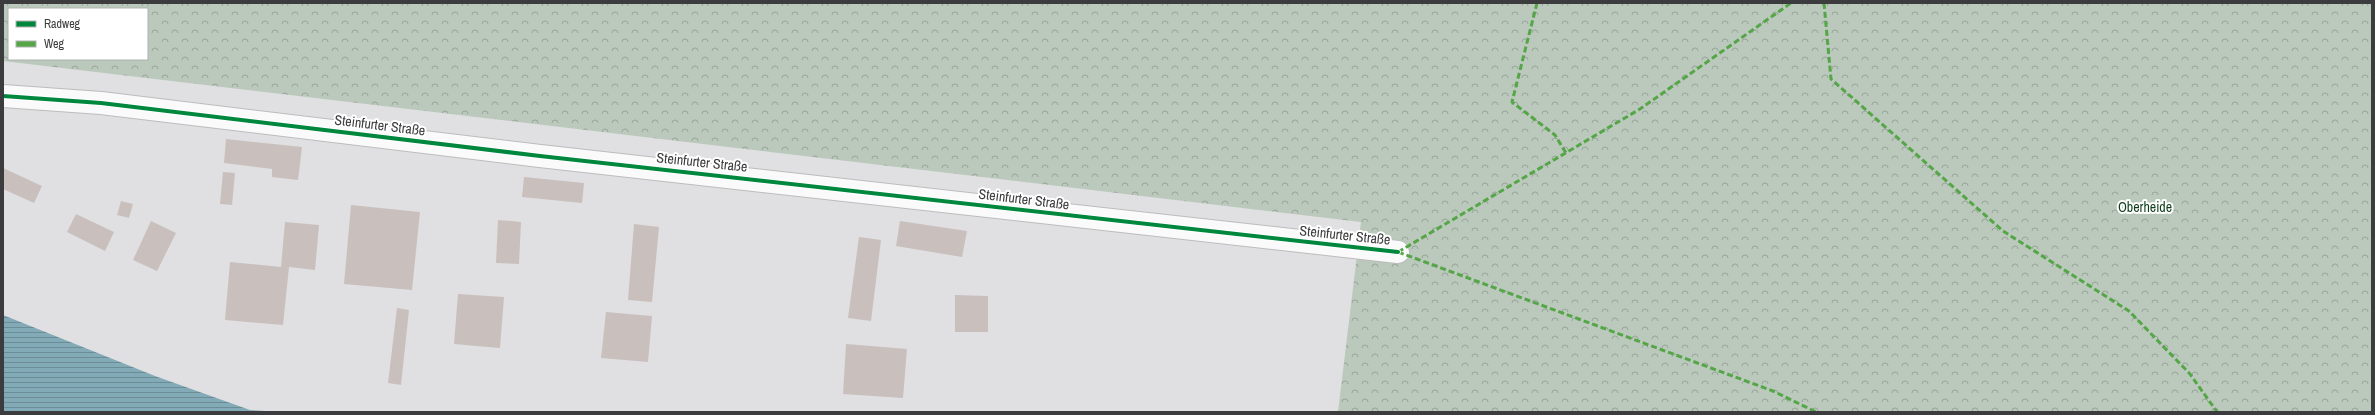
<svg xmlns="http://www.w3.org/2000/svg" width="2375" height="415" viewBox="0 0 2375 415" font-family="'Archivo Narrow',sans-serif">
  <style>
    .forest { fill: url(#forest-crowns); fill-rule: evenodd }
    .water { fill: url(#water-rules) }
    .building { fill: #c9c0bd }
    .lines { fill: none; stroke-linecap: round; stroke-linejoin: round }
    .minor-casing { stroke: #bcbcbd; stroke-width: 24 }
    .minor { stroke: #fafafb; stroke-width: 22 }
    .quiet { stroke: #54a646; stroke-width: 3; stroke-dasharray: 6 3; stroke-linecap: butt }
    .cycleway-casing { stroke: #fff; stroke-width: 6 }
    .cycleway { stroke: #00873e; stroke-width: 4 }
    .labels { text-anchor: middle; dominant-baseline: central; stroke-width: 4; stroke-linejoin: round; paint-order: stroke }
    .street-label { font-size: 14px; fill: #3c3b3d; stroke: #fff }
    .park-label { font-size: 14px; fill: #0f3b1a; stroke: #fff }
  </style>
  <defs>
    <pattern id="forest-crowns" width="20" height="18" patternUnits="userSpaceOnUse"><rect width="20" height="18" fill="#bac9bc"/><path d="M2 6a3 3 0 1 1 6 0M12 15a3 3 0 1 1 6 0" fill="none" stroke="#98a49a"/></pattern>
    <pattern id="water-rules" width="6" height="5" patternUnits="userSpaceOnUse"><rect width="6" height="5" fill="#83aab7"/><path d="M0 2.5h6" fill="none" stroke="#6c8c96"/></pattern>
  </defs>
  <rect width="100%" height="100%" fill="#e0dfe2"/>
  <!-- forest -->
  <path class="forest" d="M3,3h2369v409h-1034l23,-190 -1358,-161zM9,9h138v50h-138z"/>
  <!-- water -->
  <path class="water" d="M3,315l152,61 95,34 30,2h-277z"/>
  <!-- building -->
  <path class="building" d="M226,139l76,8 -4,33 -26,-3v-8l-48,-6z
    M3,168l39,18 -8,17 -31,-14z
    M223,172l12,1 -3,32 -12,-1z
    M524,177l60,6 -2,20 -60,-6z
    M121,201l12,3 -4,14 -12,-3z
    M351,205l69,7 -8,78 -68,-6z
    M76,214l38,18 -9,19 -38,-19z
    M498,220l23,2 -2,42 -23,-1z
    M151,221l25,12 -19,38 -24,-11z
    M900,221l67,10 -5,26 -66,-11z
    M285,222l34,3 -4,45 -26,-3 -6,58 -58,-5 5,-58 51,5z
    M634,224l25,3 -7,75 -24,-2z
    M859,237l22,3 -10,81 -23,-3z
    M458,294l46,3 -4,51 -46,-4z
    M955,295l33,1v36h-33z
    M397,308l12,2 -8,75 -13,-2z
    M606,312l46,4 -4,46 -47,-4z
    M846,344l61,5 -4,49 -60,-4z"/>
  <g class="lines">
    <!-- minor casing -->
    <g class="minor-casing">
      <path id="minor" d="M3,96l98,7 439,53 858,96"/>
    </g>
    <!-- minor -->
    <use href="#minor" class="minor"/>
    <!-- quiet -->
    <path class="quiet" d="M1537,3l-25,99 43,33 11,18
      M1824,3l7,76 172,152 126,80 61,63 27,38
      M1398,252l242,-143 151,-106
      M1398,252l375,139 43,21"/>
    <!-- cycleway casing -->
    <g class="cycleway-casing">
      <path id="cycleway" d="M3,96l98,7 439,53 858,96"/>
    </g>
    <!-- cycleway -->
    <use href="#cycleway" class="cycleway"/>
  </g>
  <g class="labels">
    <!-- street labels -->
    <g class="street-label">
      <text transform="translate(380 125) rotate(7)">Steinfurter Straße</text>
      <text transform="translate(702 162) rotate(6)">Steinfurter Straße</text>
      <text transform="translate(1024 199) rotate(7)">Steinfurter Straße</text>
      <text transform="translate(1345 235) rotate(6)">Steinfurter Straße</text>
    </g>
    <!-- park labels -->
    <g class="park-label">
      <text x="2145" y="207">Oberheide</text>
    </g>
  </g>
  <!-- border -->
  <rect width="2375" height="415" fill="none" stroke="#3c3b3d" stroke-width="8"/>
  <!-- legend -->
  <rect x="8" y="8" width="140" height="52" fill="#ffffff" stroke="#b1b1b1"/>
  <rect x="16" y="21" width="20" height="6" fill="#00873e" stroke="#b1b1b1"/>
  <text x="44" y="28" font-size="12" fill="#3c3b3d">Radweg</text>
  <rect x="16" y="41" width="20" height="6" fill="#54a646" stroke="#b1b1b1"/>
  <text x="44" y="48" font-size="12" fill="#3c3b3d">Weg</text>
</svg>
